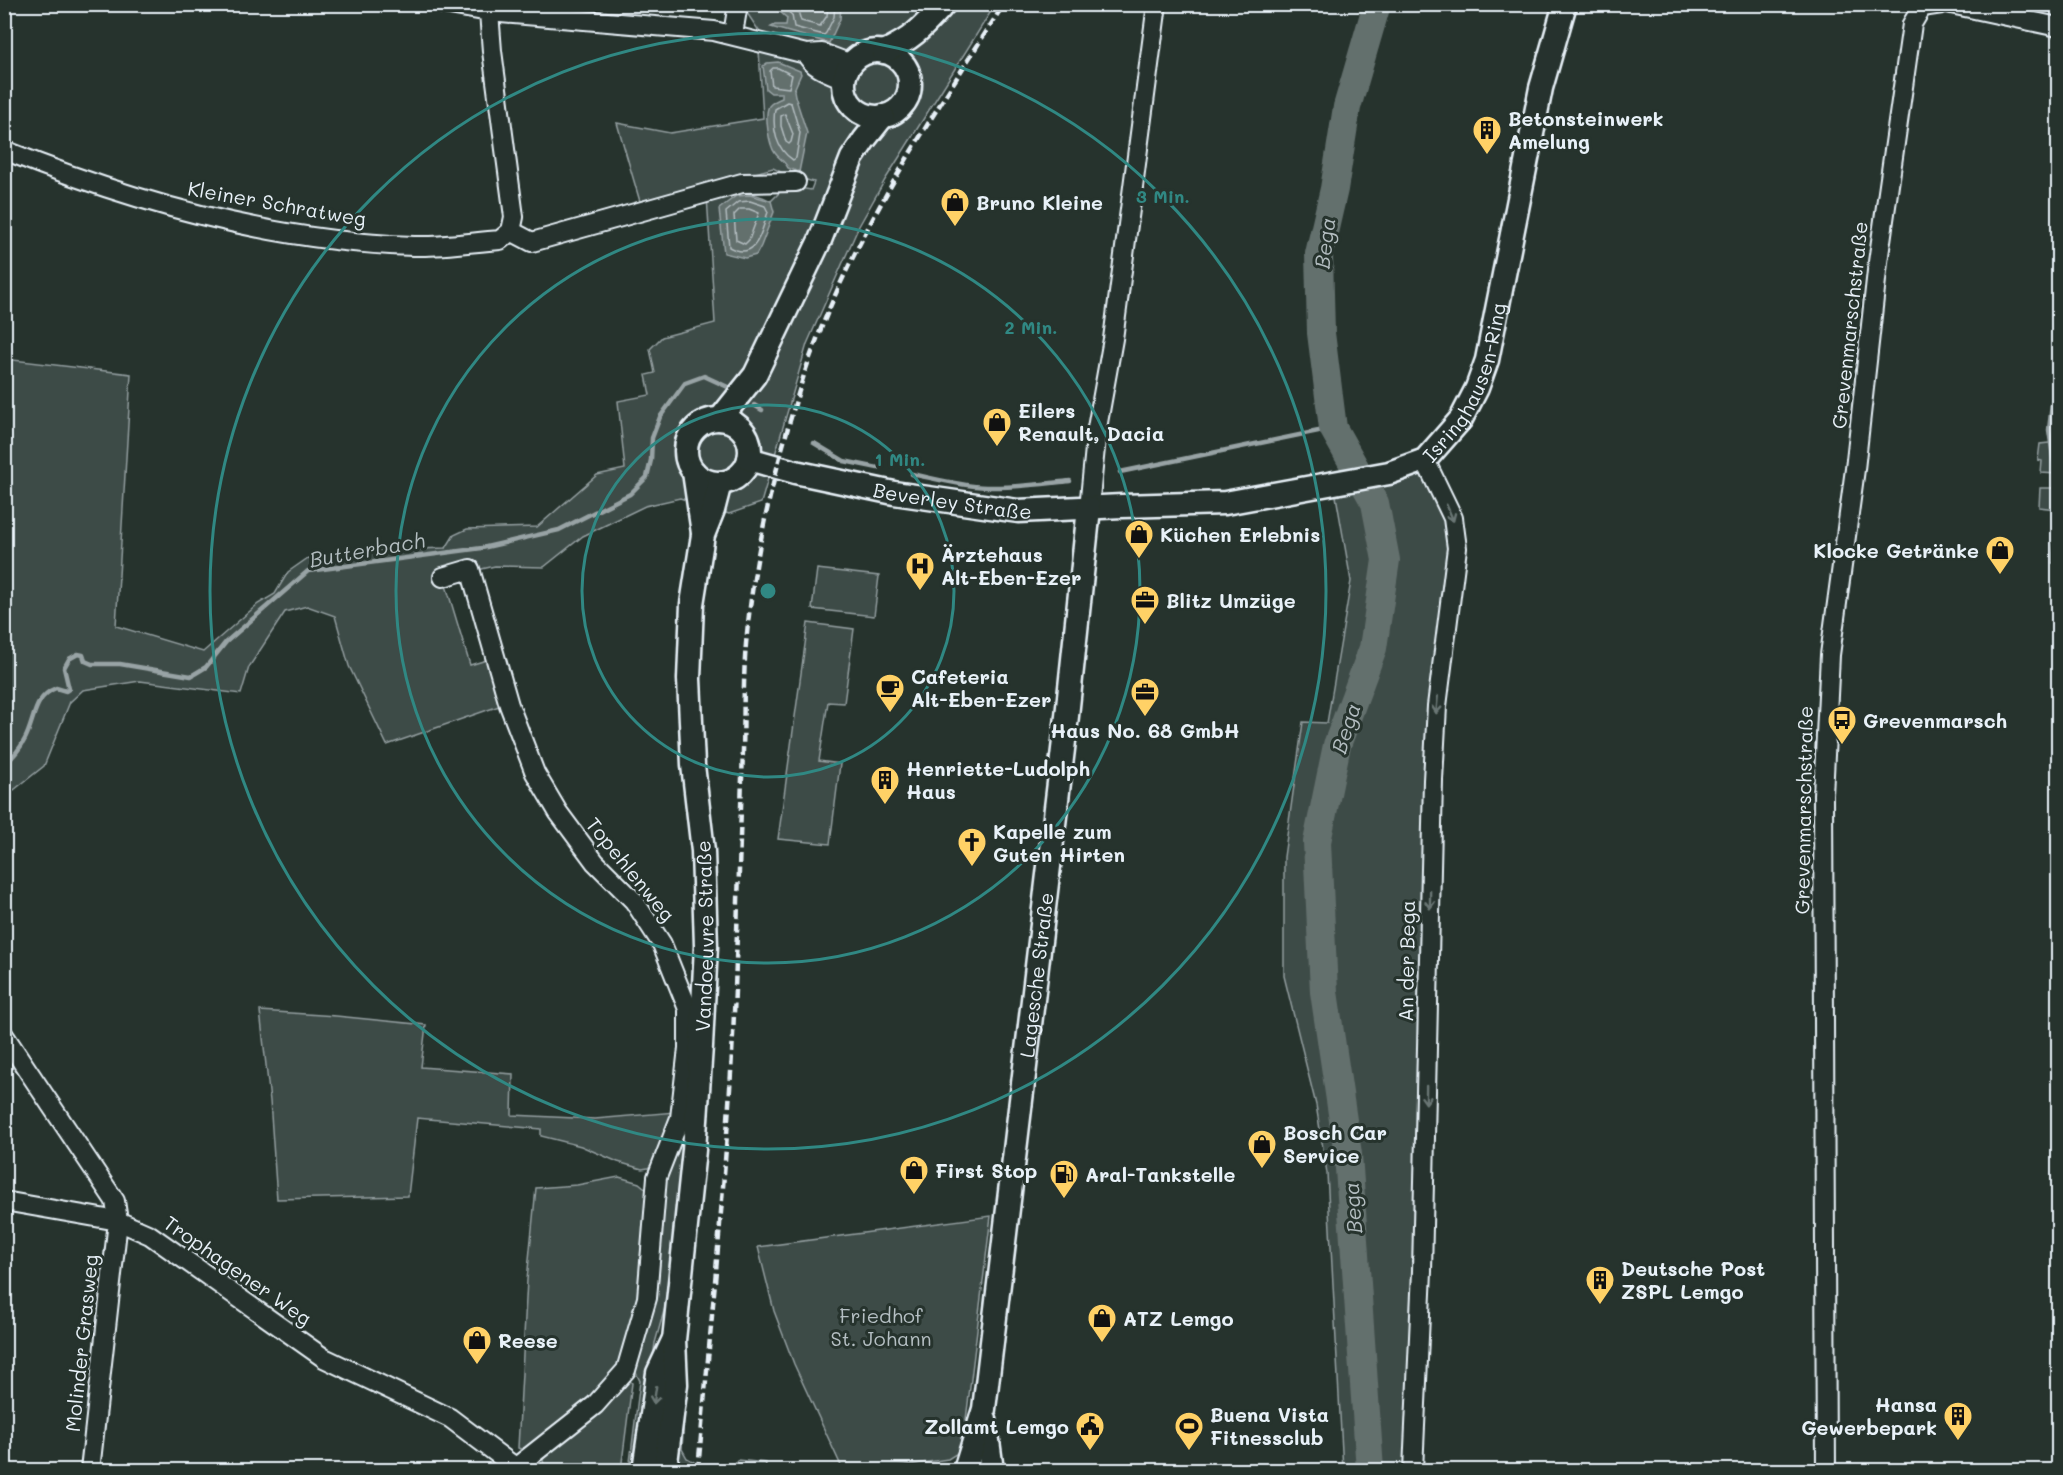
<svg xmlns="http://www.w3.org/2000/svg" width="2063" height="1475" viewBox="0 0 2063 1475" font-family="Mali,sans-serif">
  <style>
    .green { fill: #3e4b47; stroke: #939ea0; stroke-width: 1.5 }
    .water { fill: #636f6d; stroke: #98a3a5; stroke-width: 1.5 }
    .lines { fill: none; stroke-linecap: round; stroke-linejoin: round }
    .shore { stroke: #b3bdc0; stroke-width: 1.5 }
    .stream { stroke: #98a3a5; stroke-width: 4.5 }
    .river { stroke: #636f6d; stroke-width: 28 }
    .minor-casing { stroke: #e8f1f8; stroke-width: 22 }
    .tertiary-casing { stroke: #e8f1f8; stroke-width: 27 }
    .minor { stroke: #26332d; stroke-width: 18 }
    .tertiary { stroke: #26332d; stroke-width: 22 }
    .rail { stroke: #e8f1f8; stroke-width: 4.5; stroke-dasharray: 9 4.5; stroke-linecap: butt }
    .oneway { stroke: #6a7674 }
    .ring { fill: none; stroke: #308883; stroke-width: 3 }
    .labels { text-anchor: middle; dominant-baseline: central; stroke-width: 6; stroke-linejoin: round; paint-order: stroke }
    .poi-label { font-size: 20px; font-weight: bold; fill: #e8f1f8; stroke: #26332d; text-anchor: start }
    .street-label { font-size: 20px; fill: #e8f1f8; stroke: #26332d }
    .park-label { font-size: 20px; fill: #b5bfc3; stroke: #26332d }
    .water-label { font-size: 21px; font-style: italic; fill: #b3bdc0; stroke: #26332d }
    .centre { fill: #308883; stroke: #26332d; stroke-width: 3 }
    .ring-label { font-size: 18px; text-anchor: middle; font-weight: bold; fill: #308883; stroke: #26332d; stroke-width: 6; stroke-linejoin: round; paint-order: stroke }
  </style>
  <rect width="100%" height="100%" fill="#26332d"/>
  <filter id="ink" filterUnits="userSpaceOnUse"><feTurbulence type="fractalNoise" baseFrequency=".0167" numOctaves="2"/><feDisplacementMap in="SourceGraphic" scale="12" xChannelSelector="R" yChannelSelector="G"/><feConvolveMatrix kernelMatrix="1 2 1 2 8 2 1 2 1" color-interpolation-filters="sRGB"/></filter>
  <g filter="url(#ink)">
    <!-- green -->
    <path class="green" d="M744,5h251l-110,175 -26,46 -52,118 -46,159 -32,11 -49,-16 -35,8 -62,30 -39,31 -49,-1 -22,5 -28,11 25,83 20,-6 12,46 -115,40 -38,-79 -14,-50 -28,-10 -22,6 -36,55 -8,27 -101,-13 -57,9 -13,12 -26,64 -39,31v-438l126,15 -15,252 87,26 55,-48 17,-10 13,-22 20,-14 20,1 58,-9 60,-2 8,-13 13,-6 70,-2 60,-52 28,-6 -7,-68 32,-6 -4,-20 9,-2 -5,-24 12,-12 53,-14 -8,-127c22,-3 44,-7 64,5l15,-15 25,4 3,-8 -29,-8 -12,-6 -132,37 -24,-82 53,10 93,-15 -4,-68 2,-16 -18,-27z
      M2058,442v32l-17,-1 1,-12 -4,-1 2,-16z
      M1419,472l28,51 1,27 -22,296 -18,624h-65l-16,-297 -11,-68 -32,-129v-119l19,-135 24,1 24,-142 -15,-85 47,-10z
      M2040,488h18v75h-6l4,-54 -17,-2z
      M817,569l62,7 -5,40 -62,-7z
      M808,623l46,6 -10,74 -16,-1 -9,59 21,3 -10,80 -52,-5z
      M260,1011l76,5 90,9 -5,42 92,7 -1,41 83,4 80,-7 -13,25 -9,26 -5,5 -6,1 -24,-7 -37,-16 -40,-10v-7l-124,-11 -9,78 -131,3 -7,-98z
      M687,1107l-16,179 -16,57 -16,120 -9,-1 10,-81 -6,-12 31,-188z
      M619,1177l20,6 11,9 -10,98 -19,71 -9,16 -12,15 -71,55 -9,2 -2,-1 9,-168 9,-92 41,-3z
      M991,1216l-28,228 -7,10 -8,5 -72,11h-33l-49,-106 -20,-53 -16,-64z
      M627,1378l5,5 -11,87h-66l-10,-4 -2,-5 1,-7z
      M686,1384l-4,65 5,9 7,4v8h-23z
      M737,1460l29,3 -1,7h-35z"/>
    <!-- water -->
    <path class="water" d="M769,4l72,1 -1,14 -11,24 -58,-16 4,-2h11l1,-7 -8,-7 -10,-3z
      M778,62l22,9 1,3 -7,16 1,6 12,37 -8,39 -11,-4c-3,-7 -9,-9 -13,-15 -6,-8 -11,-38 -6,-47 3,-4 8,-6 13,-8v-5h-11l-5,-4 -3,-23 4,-3z
      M750,195l21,6 3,11 -13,34 -5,9 -11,3 -21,-5 -5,-44 17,-13z"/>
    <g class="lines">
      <!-- shore -->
      <path class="shore" d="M779,4l13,11 2,12 30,8 2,-2 8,-16 1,-13
        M792,4l6,7 3,10 19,5 7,-10 1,-12
        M773,68h5l14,7 -3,13 -17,-2 -2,-15z
        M787,102l4,1 9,30 -4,25 -3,2c-17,-11 -21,-31 -18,-51z
        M785,114l8,20 -2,8 -2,2 -3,-2 -5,-16v-10z
        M750,201l15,5 3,6c-7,20 -11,50 -39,35l-3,-35 12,-10z
        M740,209h9l10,4 -10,27 -4,4 -9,-4 -2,-25z"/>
      <!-- stream -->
      <path class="stream" d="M2058,353l-9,77 9,60
        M754,405l8,5
        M814,443l30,18 34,7
        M1120,472l213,-44
        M912,474c24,5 49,12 74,13 28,1 56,-3 84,-6
        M4,765c8,-7 16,-16 21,-26 10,-19 8,-42 31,-51l10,3 3,-2 -5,-21 5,-9 9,-5 5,1 2,6 7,3h28l71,12 15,-9 20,-25 82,-71 174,-23 77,-18 71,-36 17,-17 4,-17 1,-22 8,-21 25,-34 19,-7 26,12"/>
      <!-- river -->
      <path class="river" d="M1370,1470l-22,-316 -24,-162 -7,-150 20,-97 36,-97 13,-88 -11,-57 -42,-75 -12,-95 -2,-79 15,-65 13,-82 30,-103"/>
      <!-- minor casing -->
      <g class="minor-casing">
        <path id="minor" d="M444,4l45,8 225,19 92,23 16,-1 29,11
          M1951,4l107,23
          M733,34l5,-30
          M806,54c8,15 24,19 38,25
          M4,150c129,52 271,92 410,96 29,1 58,-4 86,-6l11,-9 3,-14 -22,-166 -3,-39
          M511,231l21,11 210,-59 54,-1
          M1089,508l8,-80 16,-89 44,-335
          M443,577l27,-8 39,136 26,68 23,39 37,50 39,39 28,43 26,65v39l-8,70 -23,59 -10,121 -21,72 -31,35 -80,63
          M4,1035l111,166 3,20 -28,249
          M4,1201l114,20 32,14 174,123 126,60 69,52
          M1413,1470l9,-199 11,-491 4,-74 20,-158 -4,-30 -28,-58
          M1826,1470l-3,-675 7,-140 25,-186 23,-207 34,-238 10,-17 20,-3"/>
      </g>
      <!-- tertiary casing -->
      <g class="tertiary-casing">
        <g id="tertiary">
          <circle cx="877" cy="84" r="33"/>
          <path d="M884,52c30,-14 38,-24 60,-48"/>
          <path d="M720,419l35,-44 65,-135 32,-82 12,-18 19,-24"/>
          <circle cx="718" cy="451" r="32"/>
          <path id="s1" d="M749,459l46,13 99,21 124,18 104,-5 103,-3 164,-30 36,-13 36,-41 16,-31 10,-28 54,-272 24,-84"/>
          <path d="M694,472l9,61"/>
          <path d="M985,1419l7,51"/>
          <path d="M644,1470l14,-97 15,-32"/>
          <path id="s2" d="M665,1470l11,-86 -2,-44 20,-190 7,-104 5,-100 -3,-95 -10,-86 -4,-86 3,-75 11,-69 10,-25 7,-27"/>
          <path id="s3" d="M965,1470l19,-61 83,-693 22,-208"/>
        </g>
      </g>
      <!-- minor -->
      <use href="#minor" class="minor"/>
      <!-- tertiary -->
      <use href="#tertiary" class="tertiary"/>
      <!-- rail -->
      <path class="rail" d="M698,1470c14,-160 31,-320 37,-481 3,-79 5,-159 8,-238 1,-35 0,-72 3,-107 8,-92 30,-182 58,-269 45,-135 124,-252 200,-371"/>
    </g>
    <!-- one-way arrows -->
    <defs><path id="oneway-shaft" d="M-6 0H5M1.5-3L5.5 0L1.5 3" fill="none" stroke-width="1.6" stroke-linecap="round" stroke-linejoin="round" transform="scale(1.5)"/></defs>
    <g class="oneway">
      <use href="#oneway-shaft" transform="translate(1450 513) rotate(67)"/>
      <use href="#oneway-shaft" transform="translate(1437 705) rotate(95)"/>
      <use href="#oneway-shaft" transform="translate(1430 900) rotate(91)"/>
      <use href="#oneway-shaft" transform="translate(1426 1095) rotate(91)"/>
      <use href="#oneway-shaft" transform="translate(655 1395) rotate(98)"/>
    </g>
  </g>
  <!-- distance rings -->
  <g class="ring">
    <circle cx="768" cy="591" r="186"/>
    <circle cx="768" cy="591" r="372"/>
    <circle cx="768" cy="591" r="558"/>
  </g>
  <!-- icons -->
  <defs>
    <g id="building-pin" transform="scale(1.5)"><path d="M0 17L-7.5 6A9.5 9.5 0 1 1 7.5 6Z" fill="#ffd166" stroke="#26332d"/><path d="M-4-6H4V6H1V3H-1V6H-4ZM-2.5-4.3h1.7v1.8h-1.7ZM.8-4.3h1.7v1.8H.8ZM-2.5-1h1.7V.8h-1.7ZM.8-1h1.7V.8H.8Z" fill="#111"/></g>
    <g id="shop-pin" transform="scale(1.5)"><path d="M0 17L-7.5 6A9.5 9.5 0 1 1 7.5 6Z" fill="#ffd166" stroke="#26332d"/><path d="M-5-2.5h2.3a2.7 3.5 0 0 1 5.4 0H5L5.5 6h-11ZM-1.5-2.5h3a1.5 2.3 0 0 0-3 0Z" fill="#111"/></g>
    <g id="hospital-pin" transform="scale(1.5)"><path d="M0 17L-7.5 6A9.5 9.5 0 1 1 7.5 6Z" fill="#ffd166" stroke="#26332d"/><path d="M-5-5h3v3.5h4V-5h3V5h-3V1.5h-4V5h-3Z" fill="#111"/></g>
    <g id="office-pin" transform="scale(1.5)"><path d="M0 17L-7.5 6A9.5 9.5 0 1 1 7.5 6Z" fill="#ffd166" stroke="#26332d"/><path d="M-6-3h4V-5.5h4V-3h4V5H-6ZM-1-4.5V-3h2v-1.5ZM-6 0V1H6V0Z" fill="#111"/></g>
    <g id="cafe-pin" transform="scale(1.5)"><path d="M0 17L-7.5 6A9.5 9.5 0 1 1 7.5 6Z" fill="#ffd166" stroke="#26332d"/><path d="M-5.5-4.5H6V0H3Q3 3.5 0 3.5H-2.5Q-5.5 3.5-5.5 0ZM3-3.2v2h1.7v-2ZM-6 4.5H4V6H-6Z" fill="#111"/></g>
    <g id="bus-pin" transform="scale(1.5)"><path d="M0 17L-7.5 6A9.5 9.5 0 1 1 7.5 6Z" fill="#ffd166" stroke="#26332d"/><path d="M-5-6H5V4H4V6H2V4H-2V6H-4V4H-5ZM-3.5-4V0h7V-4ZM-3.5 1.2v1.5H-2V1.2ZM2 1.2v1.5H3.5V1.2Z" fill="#111"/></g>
    <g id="church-pin" transform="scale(1.5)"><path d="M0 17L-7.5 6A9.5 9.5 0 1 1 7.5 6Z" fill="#ffd166" stroke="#26332d"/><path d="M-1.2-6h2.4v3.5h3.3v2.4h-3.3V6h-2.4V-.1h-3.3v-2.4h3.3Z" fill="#111"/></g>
    <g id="fuel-pin" transform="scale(1.5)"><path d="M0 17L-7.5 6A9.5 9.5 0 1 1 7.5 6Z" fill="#ffd166" stroke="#26332d"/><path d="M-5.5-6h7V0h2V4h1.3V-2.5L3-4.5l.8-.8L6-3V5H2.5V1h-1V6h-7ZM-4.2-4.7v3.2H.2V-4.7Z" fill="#111"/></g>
    <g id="civic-pin" transform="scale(1.5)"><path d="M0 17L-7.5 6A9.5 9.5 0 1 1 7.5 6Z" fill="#ffd166" stroke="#26332d"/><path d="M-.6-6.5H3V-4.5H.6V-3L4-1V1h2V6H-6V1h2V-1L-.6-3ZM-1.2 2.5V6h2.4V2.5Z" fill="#111"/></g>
    <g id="stadium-pin" transform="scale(1.5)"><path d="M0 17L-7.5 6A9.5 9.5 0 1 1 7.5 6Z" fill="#ffd166" stroke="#26332d"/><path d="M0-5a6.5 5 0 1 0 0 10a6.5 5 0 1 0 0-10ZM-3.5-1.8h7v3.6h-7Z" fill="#111"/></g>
  </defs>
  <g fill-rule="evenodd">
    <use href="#building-pin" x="1487" y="130"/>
    <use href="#shop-pin" x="955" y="202"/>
    <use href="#shop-pin" x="997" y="422"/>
    <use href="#shop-pin" x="1139" y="534"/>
    <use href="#shop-pin" x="2000" y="550"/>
    <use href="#hospital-pin" x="920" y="566"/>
    <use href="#office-pin" x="1145" y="600"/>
    <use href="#cafe-pin" x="890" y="688"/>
    <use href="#office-pin" x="1145" y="692"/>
    <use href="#bus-pin" x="1842" y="720"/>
    <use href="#building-pin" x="885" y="780"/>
    <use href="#church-pin" x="972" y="842"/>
    <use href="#shop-pin" x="1262" y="1144"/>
    <use href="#shop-pin" x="914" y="1170"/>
    <use href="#fuel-pin" x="1064" y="1174"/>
    <use href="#building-pin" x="1600" y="1280"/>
    <use href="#shop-pin" x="1102" y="1318"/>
    <use href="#shop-pin" x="477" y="1340"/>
    <use href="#building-pin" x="1958" y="1416"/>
    <use href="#civic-pin" x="1090" y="1426"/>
    <use href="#stadium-pin" x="1189" y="1426"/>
  </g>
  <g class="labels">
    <!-- poi labels -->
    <g class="poi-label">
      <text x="1508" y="118">Betonsteinwerk<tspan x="1508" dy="23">Amelung</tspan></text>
      <text x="976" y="202">Bruno Kleine</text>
      <text x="1018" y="410">Eilers<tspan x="1018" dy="23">Renault, Dacia</tspan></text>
      <text x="1160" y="534">Küchen Erlebnis</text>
      <text x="1979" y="550" text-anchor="end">Klocke Getränke</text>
      <text x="941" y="554">Ärztehaus<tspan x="941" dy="23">Alt-Eben-Ezer</tspan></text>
      <text x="1166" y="600">Blitz Umzüge</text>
      <text x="911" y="676">Cafeteria<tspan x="911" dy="23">Alt-Eben-Ezer</tspan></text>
      <text x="1863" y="720">Grevenmarsch</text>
      <text x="1145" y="730" text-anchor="middle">Haus No. 68 GmbH</text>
      <text x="906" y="768">Henriette-Ludolph<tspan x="906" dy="23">Haus</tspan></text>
      <text x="993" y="831">Kapelle zum<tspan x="993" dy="23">Guten Hirten</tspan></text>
      <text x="1283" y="1132">Bosch Car<tspan x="1283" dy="23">Service</tspan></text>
      <text x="935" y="1170">First Stop</text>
      <text x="1085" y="1174">Aral-Tankstelle</text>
      <text x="1621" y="1268">Deutsche Post<tspan x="1621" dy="23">ZSPL Lemgo</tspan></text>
      <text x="1123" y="1318">ATZ Lemgo</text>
      <text x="498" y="1340">Reese</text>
      <text x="1937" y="1404" text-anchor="end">Hansa<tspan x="1937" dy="23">Gewerbepark</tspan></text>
      <text x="1210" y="1414">Buena Vista<tspan x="1210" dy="23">Fitnessclub</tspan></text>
      <text x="1069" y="1426" text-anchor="end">Zollamt Lemgo</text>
    </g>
    <!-- street labels -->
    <g class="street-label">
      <text transform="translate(277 203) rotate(10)">Kleiner Schratweg</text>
      <text transform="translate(1849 325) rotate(-84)">Grevenmarschstraße</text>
      <text stroke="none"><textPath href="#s1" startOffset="776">Isringhausen-Ring</textPath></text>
      <text stroke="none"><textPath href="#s1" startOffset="208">Beverley Straße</textPath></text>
      <text transform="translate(1803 810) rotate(-89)">Grevenmarschstraße</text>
      <text transform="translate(631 869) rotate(51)">Topehlenweg</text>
      <text stroke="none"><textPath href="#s2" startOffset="536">Vandoeuvre Straße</textPath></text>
      <text transform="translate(1406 961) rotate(-89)">An der Bega</text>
      <text stroke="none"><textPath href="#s3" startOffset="501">Lagesche Straße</textPath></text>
      <text transform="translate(238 1270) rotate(35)">Trophagener Weg</text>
      <text transform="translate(81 1343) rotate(-84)">Molinder Grasweg</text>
    </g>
    <!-- park labels -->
    <g class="park-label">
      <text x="881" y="1315">Friedhof<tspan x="881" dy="23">St. Johann</tspan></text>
    </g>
    <!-- water labels -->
    <g class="water-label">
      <text transform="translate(1324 243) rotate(-83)">Bega</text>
      <text transform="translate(367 549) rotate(-10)">Butterbach</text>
      <text transform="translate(1345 728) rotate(-72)">Bega</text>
      <text transform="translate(1352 1208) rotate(-94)">Bega</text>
    </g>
  </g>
  <circle cx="768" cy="591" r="9" class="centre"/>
  <g class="ring-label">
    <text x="1163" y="203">3 Min.</text>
    <text x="1031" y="334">2 Min.</text>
    <text x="900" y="466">1 Min.</text>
  </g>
  <!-- margin -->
  <rect width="2063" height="1475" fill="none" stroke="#26332d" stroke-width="24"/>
  <rect x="12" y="12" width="2039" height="1451" fill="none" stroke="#e8f1f8" stroke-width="2" filter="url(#ink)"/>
</svg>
